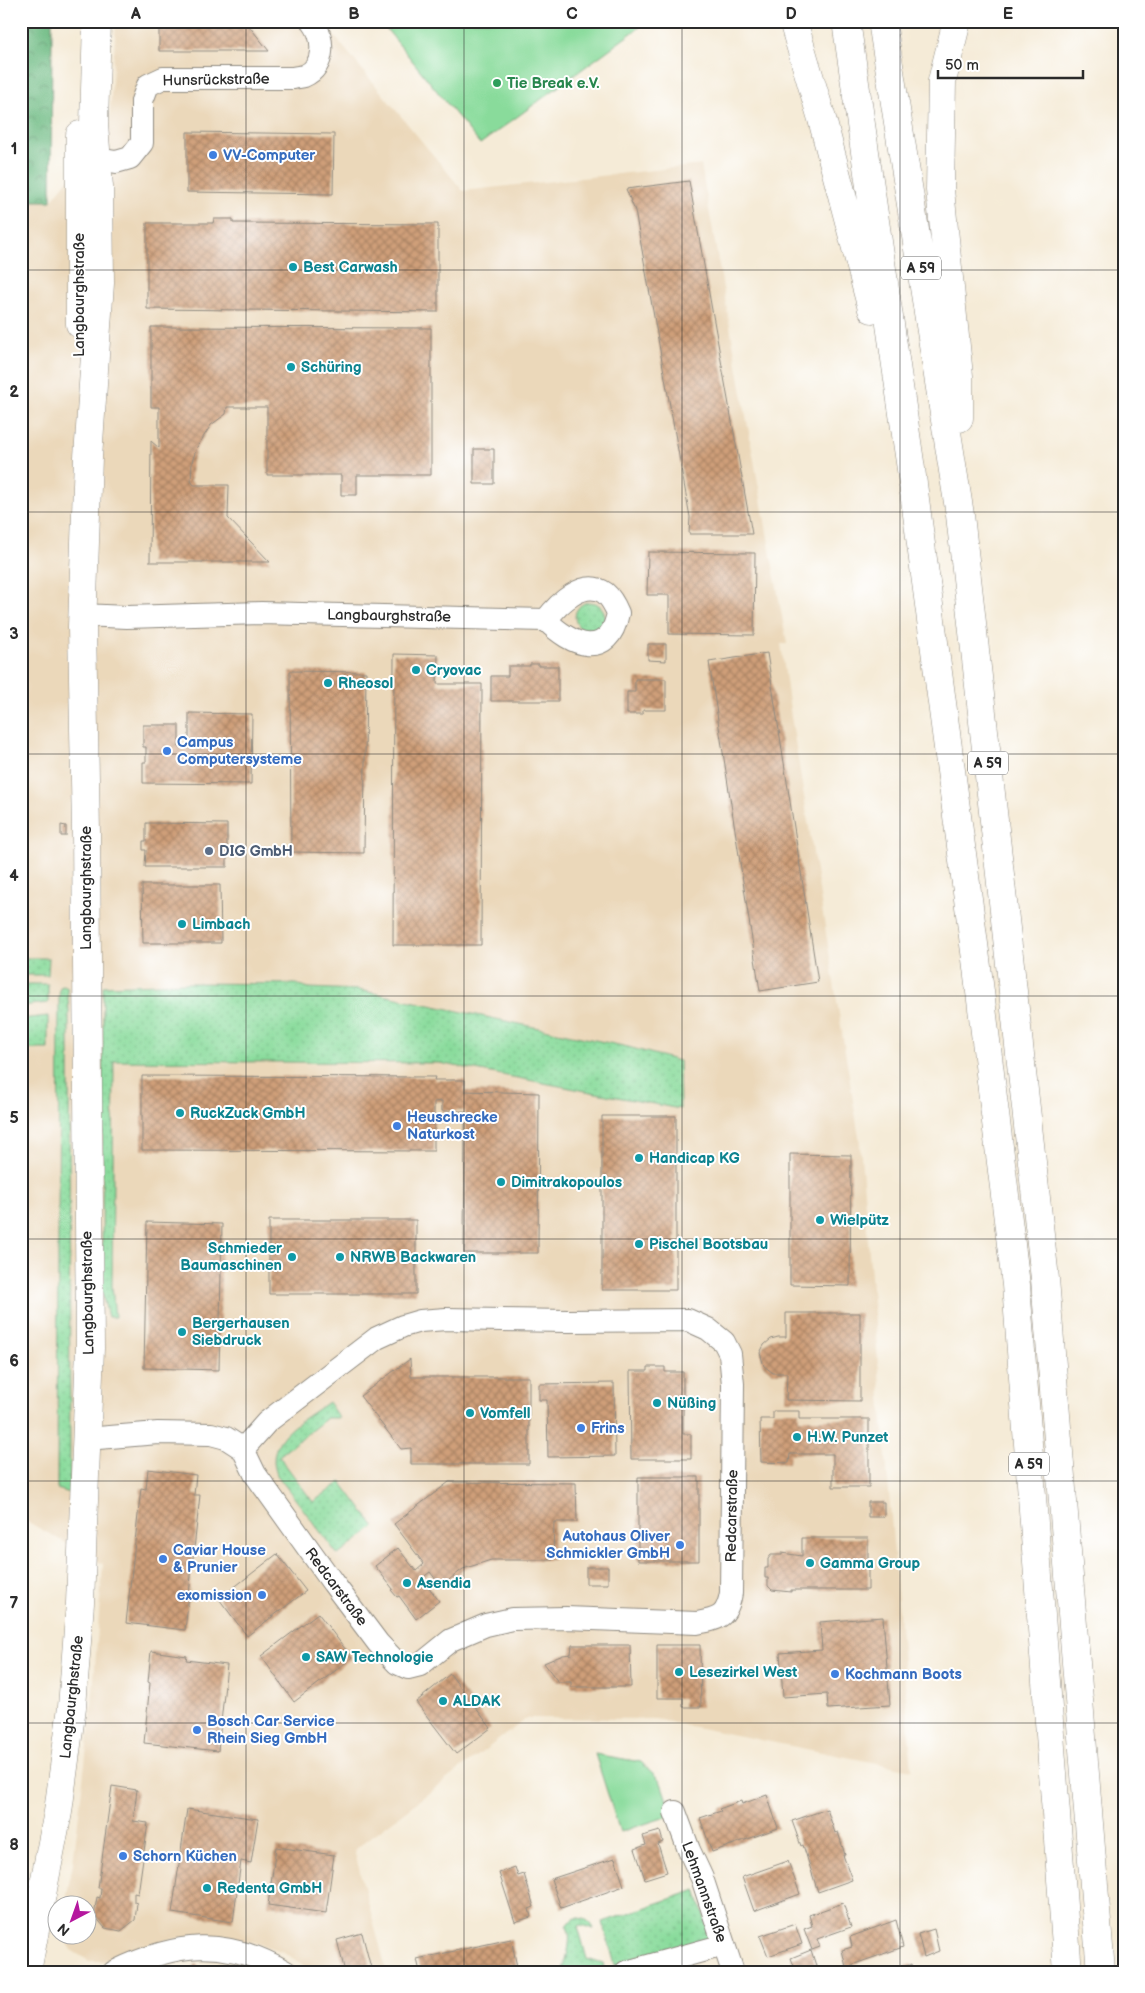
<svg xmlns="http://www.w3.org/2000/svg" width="1145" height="1993" viewBox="0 0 1145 1993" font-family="'Balsamiq Sans',sans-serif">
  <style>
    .built { fill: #ebd8ba }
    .grass { fill: url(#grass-dots); stroke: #5a8363 }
    .forest { fill: url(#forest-crowns); stroke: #4c7357 }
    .park { fill: #89db9b; stroke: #5a8363 }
    .building { fill: url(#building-cross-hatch) }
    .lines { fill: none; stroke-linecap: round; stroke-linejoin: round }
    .street-casing { stroke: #908b81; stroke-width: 24 }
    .secondary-casing { stroke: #908b81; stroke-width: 29 }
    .highway-casing { stroke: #908b81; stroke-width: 29 }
    .street { stroke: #fff; stroke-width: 22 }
    .secondary { stroke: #fff; stroke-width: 28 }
    .highway { stroke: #fff; stroke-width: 28 }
    .grid { fill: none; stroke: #2b2b2b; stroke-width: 1; stroke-opacity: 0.55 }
    .leisure-dot { fill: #2e9e5b; stroke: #fff; stroke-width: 2 }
    .shop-dot { fill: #3f7fe0; stroke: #fff; stroke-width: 2 }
    .culture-dot { fill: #0f9aa8; stroke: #fff; stroke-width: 2 }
    .service-dot { fill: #5c6f8a; stroke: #fff; stroke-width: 2 }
    .labels { text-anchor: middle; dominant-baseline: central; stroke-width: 4; stroke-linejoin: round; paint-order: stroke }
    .shield { fill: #fff; stroke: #6b6b6b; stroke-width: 1 }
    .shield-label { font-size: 14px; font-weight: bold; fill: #2b2b2b }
    .street-label { font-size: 15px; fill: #2b2b2b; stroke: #fff }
    .leisure-label { font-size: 15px; font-weight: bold; fill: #27864d; stroke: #fff; text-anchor: start }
    .shop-label { font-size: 15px; font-weight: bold; fill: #366cbe; stroke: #fff; text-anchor: start }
    .culture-label { font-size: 15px; font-weight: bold; fill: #0d838f; stroke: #fff; text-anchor: start }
    .service-label { font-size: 15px; font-weight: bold; fill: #4e5e75; stroke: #fff; text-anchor: start }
    .neatline { fill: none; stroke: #2b2b2b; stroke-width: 2 }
    .grid-label { font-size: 16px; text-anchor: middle; font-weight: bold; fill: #2b2b2b }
  </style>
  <defs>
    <pattern id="grass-dots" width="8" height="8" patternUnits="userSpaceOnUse" patternTransform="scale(1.25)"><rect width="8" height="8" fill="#89db9b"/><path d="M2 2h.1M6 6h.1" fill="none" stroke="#76bc86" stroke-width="1.8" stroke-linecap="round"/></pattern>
    <pattern id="forest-crowns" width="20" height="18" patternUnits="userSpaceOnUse" patternTransform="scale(1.25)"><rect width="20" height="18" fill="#6ebb83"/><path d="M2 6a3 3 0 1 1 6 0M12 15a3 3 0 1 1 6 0" fill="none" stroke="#5b986b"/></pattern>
    <pattern id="building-cross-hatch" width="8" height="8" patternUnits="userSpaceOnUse" patternTransform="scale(1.25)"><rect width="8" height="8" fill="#cf9f79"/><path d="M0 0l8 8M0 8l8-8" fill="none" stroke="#a88263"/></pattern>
  </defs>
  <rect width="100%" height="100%" fill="#fff"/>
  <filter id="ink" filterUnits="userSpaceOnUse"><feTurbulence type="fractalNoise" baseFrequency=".02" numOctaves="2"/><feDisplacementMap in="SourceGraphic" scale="10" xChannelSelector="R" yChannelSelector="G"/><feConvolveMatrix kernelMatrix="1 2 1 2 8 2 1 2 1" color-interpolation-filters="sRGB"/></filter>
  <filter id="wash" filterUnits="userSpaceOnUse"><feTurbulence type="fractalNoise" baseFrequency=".0096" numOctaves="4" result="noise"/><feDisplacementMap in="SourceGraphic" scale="20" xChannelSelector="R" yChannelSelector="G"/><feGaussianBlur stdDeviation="1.12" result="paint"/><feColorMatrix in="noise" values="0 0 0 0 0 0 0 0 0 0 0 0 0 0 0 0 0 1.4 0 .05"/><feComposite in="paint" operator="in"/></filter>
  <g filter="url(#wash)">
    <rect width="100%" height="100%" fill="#f5ebd7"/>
    <!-- built -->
    <path class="built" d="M116,21h206l141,170 238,-26 86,479h-6l9,66 70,434 52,626 -257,-51 -128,-1 -173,132 33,122h-73l-31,-20 -29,-10 -57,-7 -30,5 -63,21h-15l-18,-11 -8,-14h25v-30l-23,-1 8,-42 19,-158 11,-141 -82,-46v-1317h30l58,-74z"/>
    <!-- grass -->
    <path class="grass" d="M575 617a15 15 0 1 1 30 0a15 15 0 1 1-30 0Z
      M21,958h28l-1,17h-27z
      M187,983l109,1 13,4 50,2 269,57 51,14 1,48 -241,-46 -325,-2 -2,225 3,31h-7l-6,-24 1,-307z
      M21,984h27v19l-27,3z
      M63,986l4,1 2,23 1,483 -13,-4 2,-491 1,-11z
      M48,1016v33h-27v-30z
      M328,1402l11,16h-12l-48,38 34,46 28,-20 34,45 -37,28 -61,-80c-14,-37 25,-54 51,-73z
      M696,1890l13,42 -3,9 -91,24 -12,-43z
      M575,1918c9,0 15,2 19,11l-13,-4 -3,1 9,33 16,5 1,3 -17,5h-25c4,-11 12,-37 4,-46l3,-4z"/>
    <!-- forest -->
    <path class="forest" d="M21,21h31l-1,180h-30z"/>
    <!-- park -->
    <path class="park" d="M380,21h268l-168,123z
      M595,1754l46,8 19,18 12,35 -52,17z"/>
    <g id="blocks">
      <!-- building -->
      <path class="building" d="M159,21h86l24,30h-110z
        M187,132l147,2 -1,60 -146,-2z
        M689,181l63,353h-63l1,-17 -55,-306 -9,-22z
        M214,219h19v4l205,1v88l-291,-3v-86h66z
        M151,327l280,1v147h-74v20h-16v-20h-74v-68h-40l-1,7 -15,11 -14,22 -5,15 -1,19 3,4h35l-1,33 42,44h-120l1,-121 8,7v-41h-8z
        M474,449h20v35h-20z
        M648,552l107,1 -1,82 -85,-1v-39h-22z
        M648,644h18v17l-18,-1z
        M767,653l51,329 -58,9 -51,-329z
        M394,654l44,1 -1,29h45l-1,261h-88z
        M530,664h9v2h19v35h-67v-25h17v-10h22z
        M290,671l76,1 -2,181 -73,-1z
        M635,679h31v31h-23v4h-16v-22h8z
        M189,713l63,1 -1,70 -108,-1v-21h3v-15h-3v-22h36v22h10z
        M146,823l81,1v43h-82l1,-17h-3v-9h3z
        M61,825l5,1v10h-5z
        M142,885h78l1,58h-78z
        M142,1076l293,1 -1,3h31v11l74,2 -1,160h-74l1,-142h-23v-10l-8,1v49l-292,-1z
        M602,1116h74v174h-74z
        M790,1154l61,1 -1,131 -60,-1z
        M269,1220h147v74h-147z
        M147,1222l75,2 -3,146 -75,-2z
        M786,1313h74v88l-74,-1 1,-27h-14l-9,-7 -4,-13 4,-8 7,-6 7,-2h8z
        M410,1359l1,18h118v87h-118v-16l-10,1 -41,-53z
        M648,1367h17v5h18v62h8v25h-60l-1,-88h18z
        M614,1383l1,73 -67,1 -1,-57h-8v-16z
        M773,1411h26v8h70v68h-36v-33h-43l-1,9 -28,-1 -1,-43h13z
        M148,1469l48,6 -2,20h6l-15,135 -59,-7 15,-135 5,1z
        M638,1477h61v84h-61z
        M449,1482l127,1 1,39h-23l-1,38h-62l-28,9 -22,17 -11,-14 -8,6 17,23 -23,18 -17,-23 -2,1 -6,-7 2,-1 -18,-23 23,-18 18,23 8,-7 -30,-40z
        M868,1502h16v15h-16z
        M802,1538h66v52h-77v2l-19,-2 -4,-4v-8h-3v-10h3v-9l3,-4h11v-2l20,3z
        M277,1554l29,37 -59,45 -28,-37z
        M586,1567h22v17h-22z
        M318,1613l34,45 -58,44 -33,-46z
        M883,1617l7,88 -62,4 -1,-15 -44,3 -3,-44 42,-3 -2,-28z
        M572,1645h58l1,42h-60v-5h-13l-14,-19 19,-8 8,-1z
        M657,1645h43l1,62h-18v-9h-26z
        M151,1651l36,5 -1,4 41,5 -9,86 -74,-8 6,-60 -2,-1z
        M450,1674l41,54 -35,26 -40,-52z
        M112,1786l25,4 -4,31 15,2 -10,71 -4,-1v9l3,1 -2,17 -14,11 -16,-3 -11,-13 3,-18 3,1 1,-10h-3z
        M767,1795l11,33 -66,24 -12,-34 21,-7 -2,-2 22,-8 1,3z
        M187,1809l71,10 -7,44 -10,-2 -8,61 -61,-9z
        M827,1809l8,24 3,-1 7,23h-2l9,25 -34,12 -15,-47 -2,1 -9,-25z
        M660,1831l3,11 -5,2 9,28 -22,7 -10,-30 11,-4 -3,-9z
        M276,1847l58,8 -8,58 -58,-8z
        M615,1858l9,28 -63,22 -10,-29z
        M788,1861l12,33 -46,17 -12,-34z
        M515,1867l3,9 6,-2 10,33 -5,2 2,8 -16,5 -16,-49z
        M843,1903l8,24 -34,12 3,8 -8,3 -8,-21 8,-3 -3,-11z
        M896,1920l7,27 -57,20 -4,-17 10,-3 -2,-10z
        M795,1924l7,20 -34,12 -8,-20z
        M934,1929l5,22 -15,6 -6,-23z
        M362,1933l9,35 -14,4h-12l-8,-32z
        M511,1939l7,32 -98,1 -3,-13z
        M811,1950l7,22h-39l15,-6 -3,-8z
        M196,1964l8,8h-15z
        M911,1964l2,8h-21z"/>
    </g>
  </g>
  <g filter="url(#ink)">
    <use href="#blocks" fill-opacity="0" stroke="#908b81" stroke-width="1"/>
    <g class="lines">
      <!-- street casing -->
      <g class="street-casing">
        <path id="street" d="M86,146l11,13 19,3 14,-4 12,-15v-42l6,-16 15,-7h130c3,-1 8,-1 11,-2 22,-9 21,-39 8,-55
          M82,615l45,2 134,-4 285,7c25,26 63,41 72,-7 -3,-7 -7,-15 -13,-20 -21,-15 -47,11 -59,27
          M86,1439l72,-6 53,1 15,4 17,11 12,25 78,109 45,60 19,20 11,5 12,-3 31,-25 35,-15 26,-6 54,-1 131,5c22,-4 30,-6 34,-30l2,-209 -3,-30 -6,-12 -16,-13 -20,-9 -120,1 -122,-2 -26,2 -17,5 -26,12 -110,84 -24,27
          M675,1812l14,38 13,28 31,94
          M114,1972c61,-30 111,-36 172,0
          M626,1972l98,-27"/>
      </g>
      <!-- secondary casing -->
      <g class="secondary-casing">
        <path id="secondary" d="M80,324v-189
          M28,1966l30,-154 14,-105 8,-104 10,-255 -4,-517 -4,-204 6,-170 12,-174 -1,-96 -5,-63 3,-103"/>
      </g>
      <!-- highway casing -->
      <g class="highway-casing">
        <path id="highway" d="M793,21l29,98 50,190
          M846,21l65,448 65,490 40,326 52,687
          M882,21l78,494 85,764 56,693
          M957,21l-15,60 -2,109 19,186v42"/>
      </g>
      <!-- street -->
      <use href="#street" class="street"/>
      <!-- secondary -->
      <use href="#secondary" class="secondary"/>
      <!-- highway -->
      <use href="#highway" class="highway"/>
    </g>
  </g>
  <!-- grid -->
  <path class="grid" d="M246,21v1951M464,21v1951M682,21v1951M900,21v1951M21,270h1103M21,512h1103M21,754h1103M21,996h1103M21,1239h1103M21,1481h1103M21,1723h1103"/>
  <!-- markers -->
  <circle class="leisure-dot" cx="497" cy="83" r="5"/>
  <g class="shop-dot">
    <circle cx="213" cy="155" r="5"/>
    <circle cx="167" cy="751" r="5"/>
    <circle cx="397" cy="1126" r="5"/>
    <circle cx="581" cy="1428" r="5"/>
    <circle cx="680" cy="1545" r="5"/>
    <circle cx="163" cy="1559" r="5"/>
    <circle cx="262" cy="1595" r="5"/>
    <circle cx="835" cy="1674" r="5"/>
    <circle cx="197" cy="1730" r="5"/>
    <circle cx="123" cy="1856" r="5"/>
  </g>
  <g class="culture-dot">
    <circle cx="293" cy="267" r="5"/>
    <circle cx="291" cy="367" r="5"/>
    <circle cx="416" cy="670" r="5"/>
    <circle cx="328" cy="683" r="5"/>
    <circle cx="182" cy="924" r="5"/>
    <circle cx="180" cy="1113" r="5"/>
    <circle cx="639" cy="1158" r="5"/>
    <circle cx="501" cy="1182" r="5"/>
    <circle cx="820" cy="1220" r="5"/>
    <circle cx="639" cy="1244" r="5"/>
    <circle cx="292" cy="1257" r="5"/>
    <circle cx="340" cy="1257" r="5"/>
    <circle cx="182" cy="1332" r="5"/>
    <circle cx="657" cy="1403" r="5"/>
    <circle cx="470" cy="1413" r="5"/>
    <circle cx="797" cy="1437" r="5"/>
    <circle cx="810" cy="1563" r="5"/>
    <circle cx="407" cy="1583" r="5"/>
    <circle cx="306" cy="1657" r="5"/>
    <circle cx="679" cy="1672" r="5"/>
    <circle cx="443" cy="1701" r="5"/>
    <circle cx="207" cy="1888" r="5"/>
  </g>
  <circle class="service-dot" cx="209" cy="851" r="5"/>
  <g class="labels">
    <!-- shield labels -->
    <g class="shield">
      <rect x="901" y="256.5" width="40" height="23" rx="4"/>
      <rect x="968" y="751.5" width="40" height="23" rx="4"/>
      <rect x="1009" y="1452.5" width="40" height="23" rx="4"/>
    </g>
    <g class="shield-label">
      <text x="921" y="268">A 59</text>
      <text x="988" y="763">A 59</text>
      <text x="1029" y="1464">A 59</text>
    </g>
    <!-- street labels -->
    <g class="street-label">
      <text transform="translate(216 80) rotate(-1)">Hunsrückstraße</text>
      <text transform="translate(79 295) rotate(-90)">Langbaurghstraße</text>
      <text transform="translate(389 616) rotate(1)">Langbaurghstraße</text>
      <text transform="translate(86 888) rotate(-90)">Langbaurghstraße</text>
      <text transform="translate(88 1293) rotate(-91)">Langbaurghstraße</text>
      <text transform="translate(732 1516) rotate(-89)">Redcarstraße</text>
      <text transform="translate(336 1587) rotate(53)">Redcarstraße</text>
      <text transform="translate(72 1697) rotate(-84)">Langbaurghstraße</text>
      <text transform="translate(704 1892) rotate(70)">Lehmannstraße</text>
    </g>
    <!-- leisure labels -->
    <g class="leisure-label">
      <text x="507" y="83">Tie Break e.V.</text>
    </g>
    <!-- shop labels -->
    <g class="shop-label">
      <text x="223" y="155">VV-Computer</text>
      <text x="177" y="742">Campus<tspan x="177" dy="17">Computersysteme</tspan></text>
      <text x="407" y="1117">Heuschrecke<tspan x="407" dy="17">Naturkost</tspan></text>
      <text x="591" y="1428">Frins</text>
      <text x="670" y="1536" text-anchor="end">Autohaus Oliver<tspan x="670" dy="17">Schmickler GmbH</tspan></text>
      <text x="173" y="1550">Caviar House<tspan x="173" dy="17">&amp; Prunier</tspan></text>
      <text x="252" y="1595" text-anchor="end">exomission</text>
      <text x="845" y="1674">Kochmann Boots</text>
      <text x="207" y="1721">Bosch Car Service<tspan x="207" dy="17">Rhein Sieg GmbH</tspan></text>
      <text x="133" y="1856">Schorn Küchen</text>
    </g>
    <!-- culture labels -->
    <g class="culture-label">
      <text x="303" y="267">Best Carwash</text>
      <text x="301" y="367">Schüring</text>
      <text x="426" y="670">Cryovac</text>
      <text x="338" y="683">Rheosol</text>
      <text x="192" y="924">Limbach</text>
      <text x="190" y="1113">RuckZuck GmbH</text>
      <text x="649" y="1158">Handicap KG</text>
      <text x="511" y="1182">Dimitrakopoulos</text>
      <text x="830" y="1220">Wielpütz</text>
      <text x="649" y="1244">Pischel Bootsbau</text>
      <text x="282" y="1248" text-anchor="end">Schmieder<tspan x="282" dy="17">Baumaschinen</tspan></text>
      <text x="350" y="1257">NRWB Backwaren</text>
      <text x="192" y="1323">Bergerhausen<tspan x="192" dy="17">Siebdruck</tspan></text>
      <text x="667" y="1403">Nüßing</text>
      <text x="480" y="1413">Vomfell</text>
      <text x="807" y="1437">H.W. Punzet</text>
      <text x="820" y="1563">Gamma Group</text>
      <text x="417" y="1583">Asendia</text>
      <text x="316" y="1657">SAW Technologie</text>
      <text x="689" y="1672">Lesezirkel West</text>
      <text x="453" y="1701">ALDAK</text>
      <text x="217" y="1888">Redenta GmbH</text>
    </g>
    <!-- service labels -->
    <g class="service-label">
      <text x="219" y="851">DIG GmbH</text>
    </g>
  </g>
  <!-- margin -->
  <rect width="1145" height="1993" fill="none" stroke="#fff" stroke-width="55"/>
  <!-- north arrow -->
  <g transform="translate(72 1920) rotate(221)"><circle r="24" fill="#ffffff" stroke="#aaaaaa"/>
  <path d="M0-4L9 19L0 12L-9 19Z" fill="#b5179e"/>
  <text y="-8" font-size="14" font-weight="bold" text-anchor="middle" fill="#2b2b2b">N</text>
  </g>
  <!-- scale -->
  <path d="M938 70v8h145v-8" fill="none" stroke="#2b2b2b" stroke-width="2.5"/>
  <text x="945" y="70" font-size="15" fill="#2b2b2b" stroke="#ffffff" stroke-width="4" paint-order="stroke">50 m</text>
  <rect x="28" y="28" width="1090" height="1938" class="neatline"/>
  <g class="grid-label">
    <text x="136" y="19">A</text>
    <text x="354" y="19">B</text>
    <text x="572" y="19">C</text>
    <text x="791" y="19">D</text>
    <text x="1008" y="19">E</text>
    <text x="14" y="154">1</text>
    <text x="14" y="397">2</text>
    <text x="14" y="639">3</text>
    <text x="14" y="881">4</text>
    <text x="14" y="1123">5</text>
    <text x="14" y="1366">6</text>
    <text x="14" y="1608">7</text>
    <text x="14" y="1850">8</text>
  </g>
</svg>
